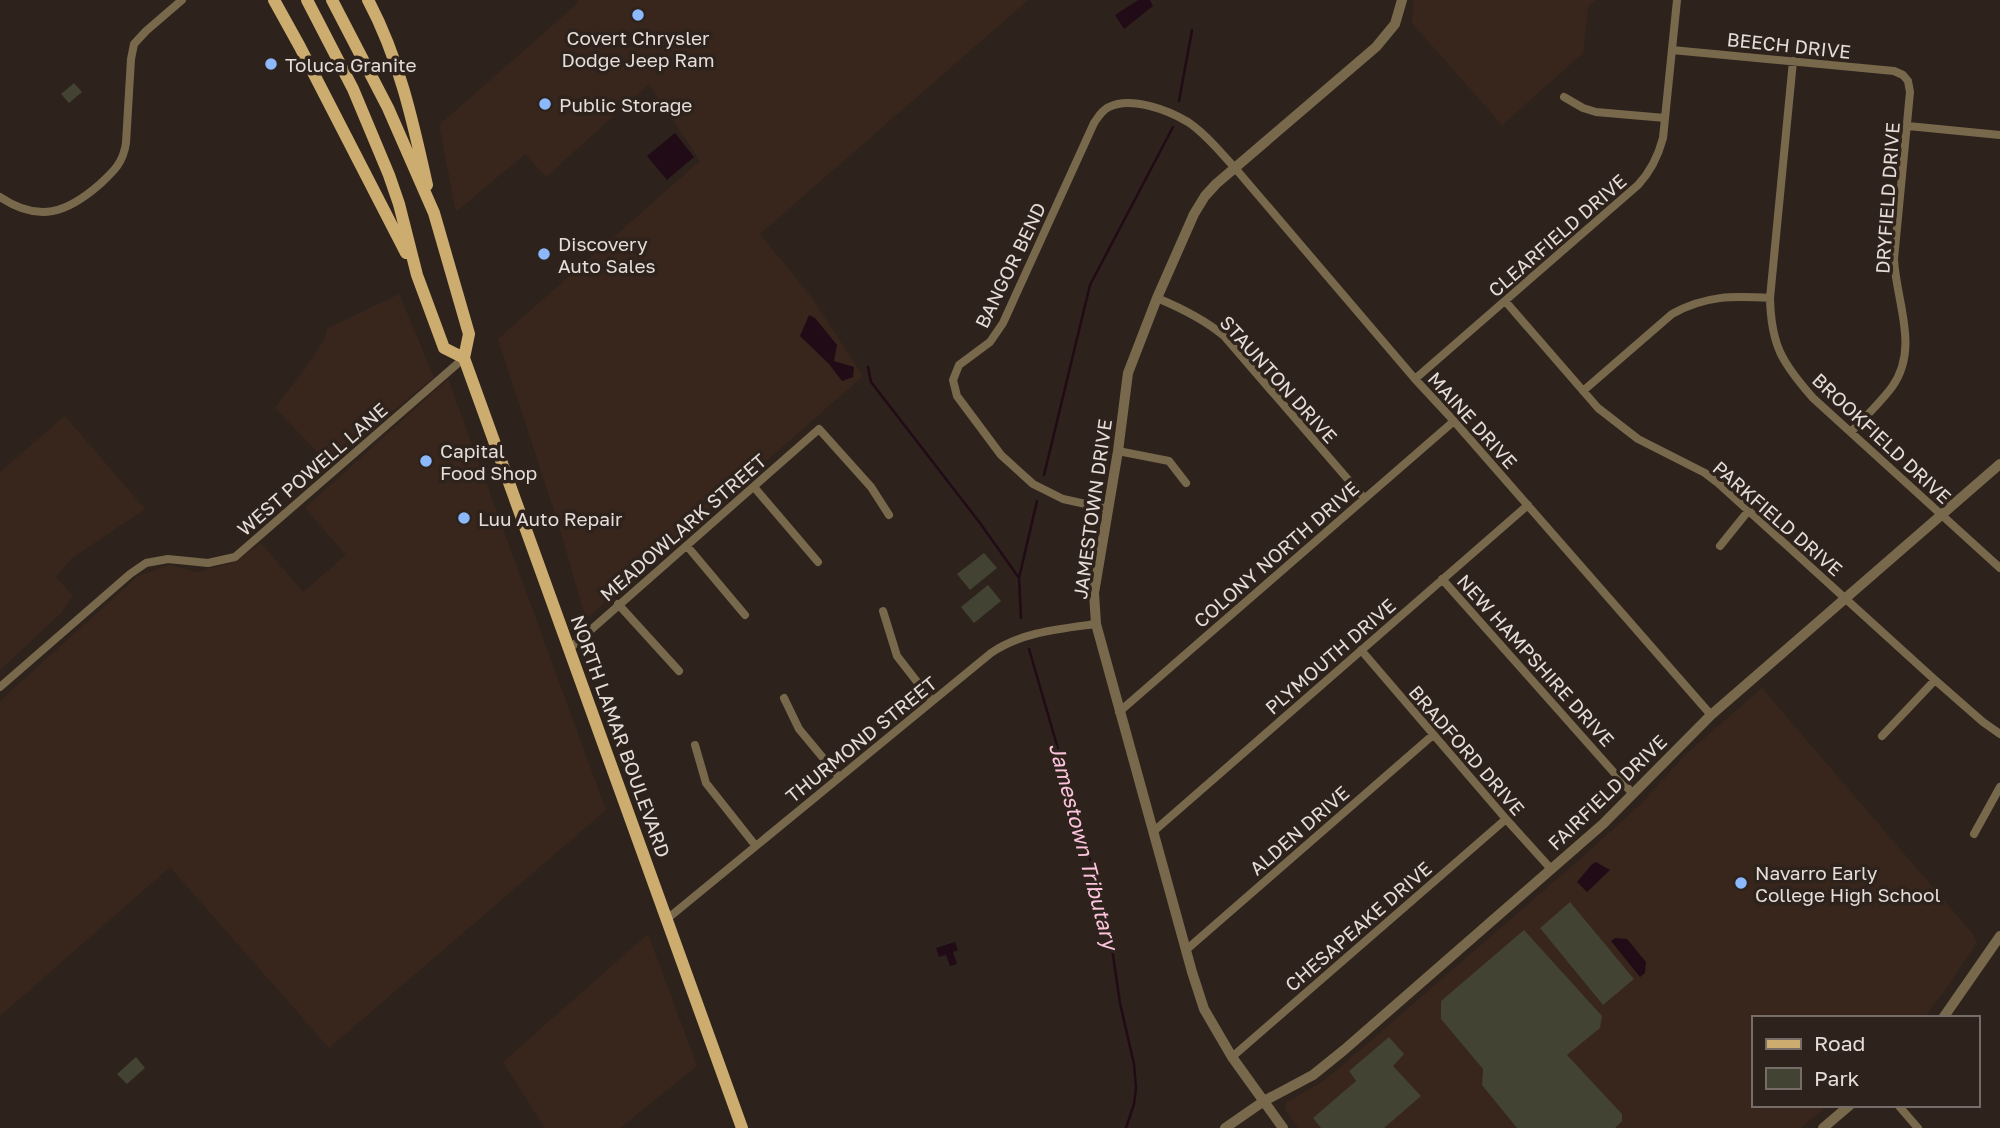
<svg xmlns="http://www.w3.org/2000/svg" width="2000" height="1128" viewBox="0 0 2000 1128" font-family="'Golos Text',sans-serif">
  <style>
    .built { fill: #38261c }
    .green { fill: #424332 }
    .water { fill: #210b16 }
    .lines { fill: none; stroke-linecap: round; stroke-linejoin: round }
    .stream { stroke: #210b16; stroke-width: 2.5 }
    .minor { stroke: #79694c; stroke-width: 8 }
    .tertiary { stroke: #79694c; stroke-width: 10 }
    .primary { stroke: #cdac6f; stroke-width: 12 }
    .poi-dot { fill: #8cb9fc; stroke: #2e231c; stroke-width: 2.5 }
    .labels { text-anchor: middle; dominant-baseline: central; stroke-width: 7; stroke-linejoin: round; paint-order: stroke }
    .poi-label { font-size: 19px; fill: #e5ddd9; stroke: #2e231c; text-anchor: start }
    .street-label { font-size: 19px; fill: #e5ddd9; stroke: #2e231c }
    .water-label { font-size: 21px; font-style: italic; fill: #fec4de; stroke: #2e231c }
  </style>
  <rect width="100%" height="100%" fill="#2e231c"/>
  <!-- built -->
  <path class="built" d="M578,0h450l-268,234 52,64 51,78 -277,243 -27,-93 -61,-187 202,-178 -51,-77 -103,93 -21,-23 -69,58 -17,-87 139,-122z
    M1414,0h182l-8,7 -5,46 -81,72 -90,-102z
    M399,294l35,83 -105,87 -54,-56 30,-39 19,-29 4,-12z
    M448,379l158,431 -277,238 -159,-181 -170,149v-315l138,-125 32,-11 26,7 36,-9 29,-20 42,49 43,-37 -41,-47z
    M65,416l80,93 -73,49 -16,19 17,19 -13,18 -60,56v-198z
    M1762,688l211,246 4,8 -31,47 -22,29h-171v87h75l-27,23h-503l-13,-19 2,-7 33,-19 17,-13 249,-216 56,-51 43,-48z
    M648,934l49,132 -77,62h-75l-42,-66z"/>
  <!-- green -->
  <path class="green" d="M74,83l8,9 -13,11 -8,-9z
    M984,553l13,15 -27,22 -13,-16z
    M988,585l13,16 -27,22 -13,-16z
    M1570,902l64,77 -31,26 -63,-77z
    M1524,930l78,86 -2,12 -33,27 55,59v7l-7,7h-98l-35,-43 1,-16 -42,-50v-18z
    M1389,1037l15,17 -11,12 28,30 -37,32h-63l-8,-10 43,-37 -7,-10z
    M136,1057l9,11 -18,16 -10,-10z"/>
  <!-- water -->
  <path class="water" d="M1138,0h12l3,6 -29,23 -9,-14z
    M675,133l19,24 -27,23 -20,-24z
    M809,315l6,3 22,27 -3,16 20,6 -1,10 -11,4 -13,-17 -29,-28z
    M1596,862l14,8 -23,22 -10,-10 15,-18z
    M1615,938l12,1 19,23 -1,11 -5,4 -29,-36z
    M955,942l3,8 -5,2 4,12 -7,2 -4,-11 -7,2 -3,-9z"/>
  <g class="lines">
    <!-- stream -->
    <path class="stream" d="M1179,101l13,-71
      M868,367l3,15 109,141 39,55
      M1044,475l46,-190 83,-158
      M1021,618l-2,-40 18,-77
      M1029,649l79,272 12,82 14,61 2,24 -2,16 -8,24"/>
    <!-- minor -->
    <path class="minor" d="M1672,50l222,21 9,4 5,6 2,11 -16,167c2,43 26,89 -2,128 -12,16 -27,30 -41,45
      M1793,61l-23,237c1,47 12,65 43,100l187,170
      M1564,97l19,11 13,4 69,6
      M1908,126l92,9
      M0,197c39,26 67,16 100,-13 14,-13 23,-21 26,-41l5,-84 3,-15 12,-13 36,-31
      M1157,298c24,10 47,21 67,38l140,162
      M1506,302l92,106 40,31 67,34 13,10 217,197 48,42 17,12
      M1415,379l223,-194c13,-14 20,-28 25,-47l14,-138
      M1583,391l89,-77c34,-19 61,-18 98,-16
      M1118,451l51,10 17,22
      M754,487l64,75
      M1108,509l-45,-10 -30,-15 -32,-29 -44,-59 -4,-16 6,-15 31,-23 13,-19 91,-200c4,-6 8,-13 15,-16 22,-11 59,3 79,15 18,12 32,30 47,46l180,211 39,42 257,294
      M687,546l58,69
      M1720,546l29,-36
      M1442,579l191,215
      M618,604l61,67
      M883,611l14,45 35,45
      M568,650l251,-221 52,58 18,28
      M1361,650l145,169 45,50
      M0,687l130,-113 16,-11 22,-4 40,4 27,-6 229,-199
      M784,698l15,31 40,48
      M1119,712l335,-291
      M1882,736l53,-56
      M695,745l11,38 49,62
      M1154,831l374,-326
      M1974,834l26,-47
      M667,919l324,-266c31,-21 68,-24 105,-29
      M1186,950l247,-215
      M1232,1057l274,-238
      M1898,1105l20,23"/>
    <!-- tertiary -->
    <path class="tertiary" d="M1943,1018l57,-82
      M1225,1128l39,-27 49,-26 31,-25 259,-226 108,-109 289,-251
      M1283,1128l-51,-71 -28,-48 -12,-37 -96,-348 -2,-31 24,-142 10,-78 29,-75 37,-84 11,-18 11,-12 160,-137 19,-23 7,-24
      M1823,1128l27,-23"/>
    <!-- primary -->
    <path class="primary" d="M274,0l26,47 106,206
      M307,0l46,89 36,86 10,29 18,71 27,73 20,10
      M332,0l56,108 46,105 35,121 -5,24 278,770
      M368,0c31,58 45,122 59,185"/>
  </g>
  <!-- markers -->
  <g class="poi-dot">
    <circle cx="638" cy="15" r="7"/>
    <circle cx="271" cy="64" r="7"/>
    <circle cx="545" cy="104" r="7"/>
    <circle cx="544" cy="254" r="7"/>
    <circle cx="426" cy="461" r="7"/>
    <circle cx="464" cy="518" r="7"/>
    <circle cx="1741" cy="883" r="7"/>
  </g>
  <g class="labels">
    <!-- poi labels -->
    <g class="poi-label">
      <text x="638" y="37" text-anchor="middle">Covert Chrysler<tspan x="638" dy="22">Dodge Jeep Ram</tspan></text>
      <text x="285" y="64">Toluca Granite</text>
      <text x="559" y="104">Public Storage</text>
      <text x="558" y="243">Discovery<tspan x="558" dy="22">Auto Sales</tspan></text>
      <text x="440" y="450">Capital<tspan x="440" dy="22">Food Shop</tspan></text>
      <text x="478" y="518">Luu Auto Repair</text>
      <text x="1755" y="872">Navarro Early<tspan x="1755" dy="22">College High School</tspan></text>
    </g>
    <!-- street labels -->
    <g class="street-label">
      <text transform="translate(1789 45) rotate(6)">BEECH DRIVE</text>
      <text transform="translate(1887 198) rotate(-86)">DRYFIELD DRIVE</text>
      <text transform="translate(1557 235) rotate(-41)">CLEARFIELD DRIVE</text>
      <text transform="translate(1010 265) rotate(-64)">BANGOR BEND</text>
      <text transform="translate(1279 379) rotate(48)">STAUNTON DRIVE</text>
      <text transform="translate(1473 420) rotate(48)">MAINE DRIVE</text>
      <text transform="translate(1882 438) rotate(43)">BROOKFIELD DRIVE</text>
      <text transform="translate(312 469) rotate(-41)">WEST POWELL LANE</text>
      <text transform="translate(1092 509) rotate(-82)">JAMESTOWN DRIVE</text>
      <text transform="translate(1778 518) rotate(41)">PARKFIELD DRIVE</text>
      <text transform="translate(683 527) rotate(-41)">MEADOWLARK STREET</text>
      <text transform="translate(1276 554) rotate(-41)">COLONY NORTH DRIVE</text>
      <text transform="translate(1330 656) rotate(-41)">PLYMOUTH DRIVE</text>
      <text transform="translate(1536 660) rotate(48)">NEW HAMPSHIRE DRIVE</text>
      <text transform="translate(621 736) rotate(70)">NORTH LAMAR BOULEVARD</text>
      <text transform="translate(861 739) rotate(-39)">THURMOND STREET</text>
      <text transform="translate(1467 750) rotate(49)">BRADFORD DRIVE</text>
      <text transform="translate(1607 792) rotate(-44)">FAIRFIELD DRIVE</text>
      <text transform="translate(1299 830) rotate(-41)">ALDEN DRIVE</text>
      <text transform="translate(1358 926) rotate(-41)">CHESAPEAKE DRIVE</text>
    </g>
    <!-- water labels -->
    <g class="water-label">
      <text transform="translate(1084 846) rotate(75)">Jamestown Tributary</text>
    </g>
  </g>
  <!-- legend -->
  <rect x="1752" y="1016" width="228" height="91" fill="#2e231c" stroke="#776d68" stroke-width="2"/>
  <rect x="1766" y="1039" width="35" height="10" fill="#cdac6f" stroke="#776d68" stroke-width="2"/>
  <text x="1814" y="1051" font-size="21" fill="#e5ddd9">Road</text>
  <rect x="1766" y="1068" width="35" height="21" fill="#424332" stroke="#776d68" stroke-width="2"/>
  <text x="1814" y="1086" font-size="21" fill="#e5ddd9">Park</text>
</svg>
